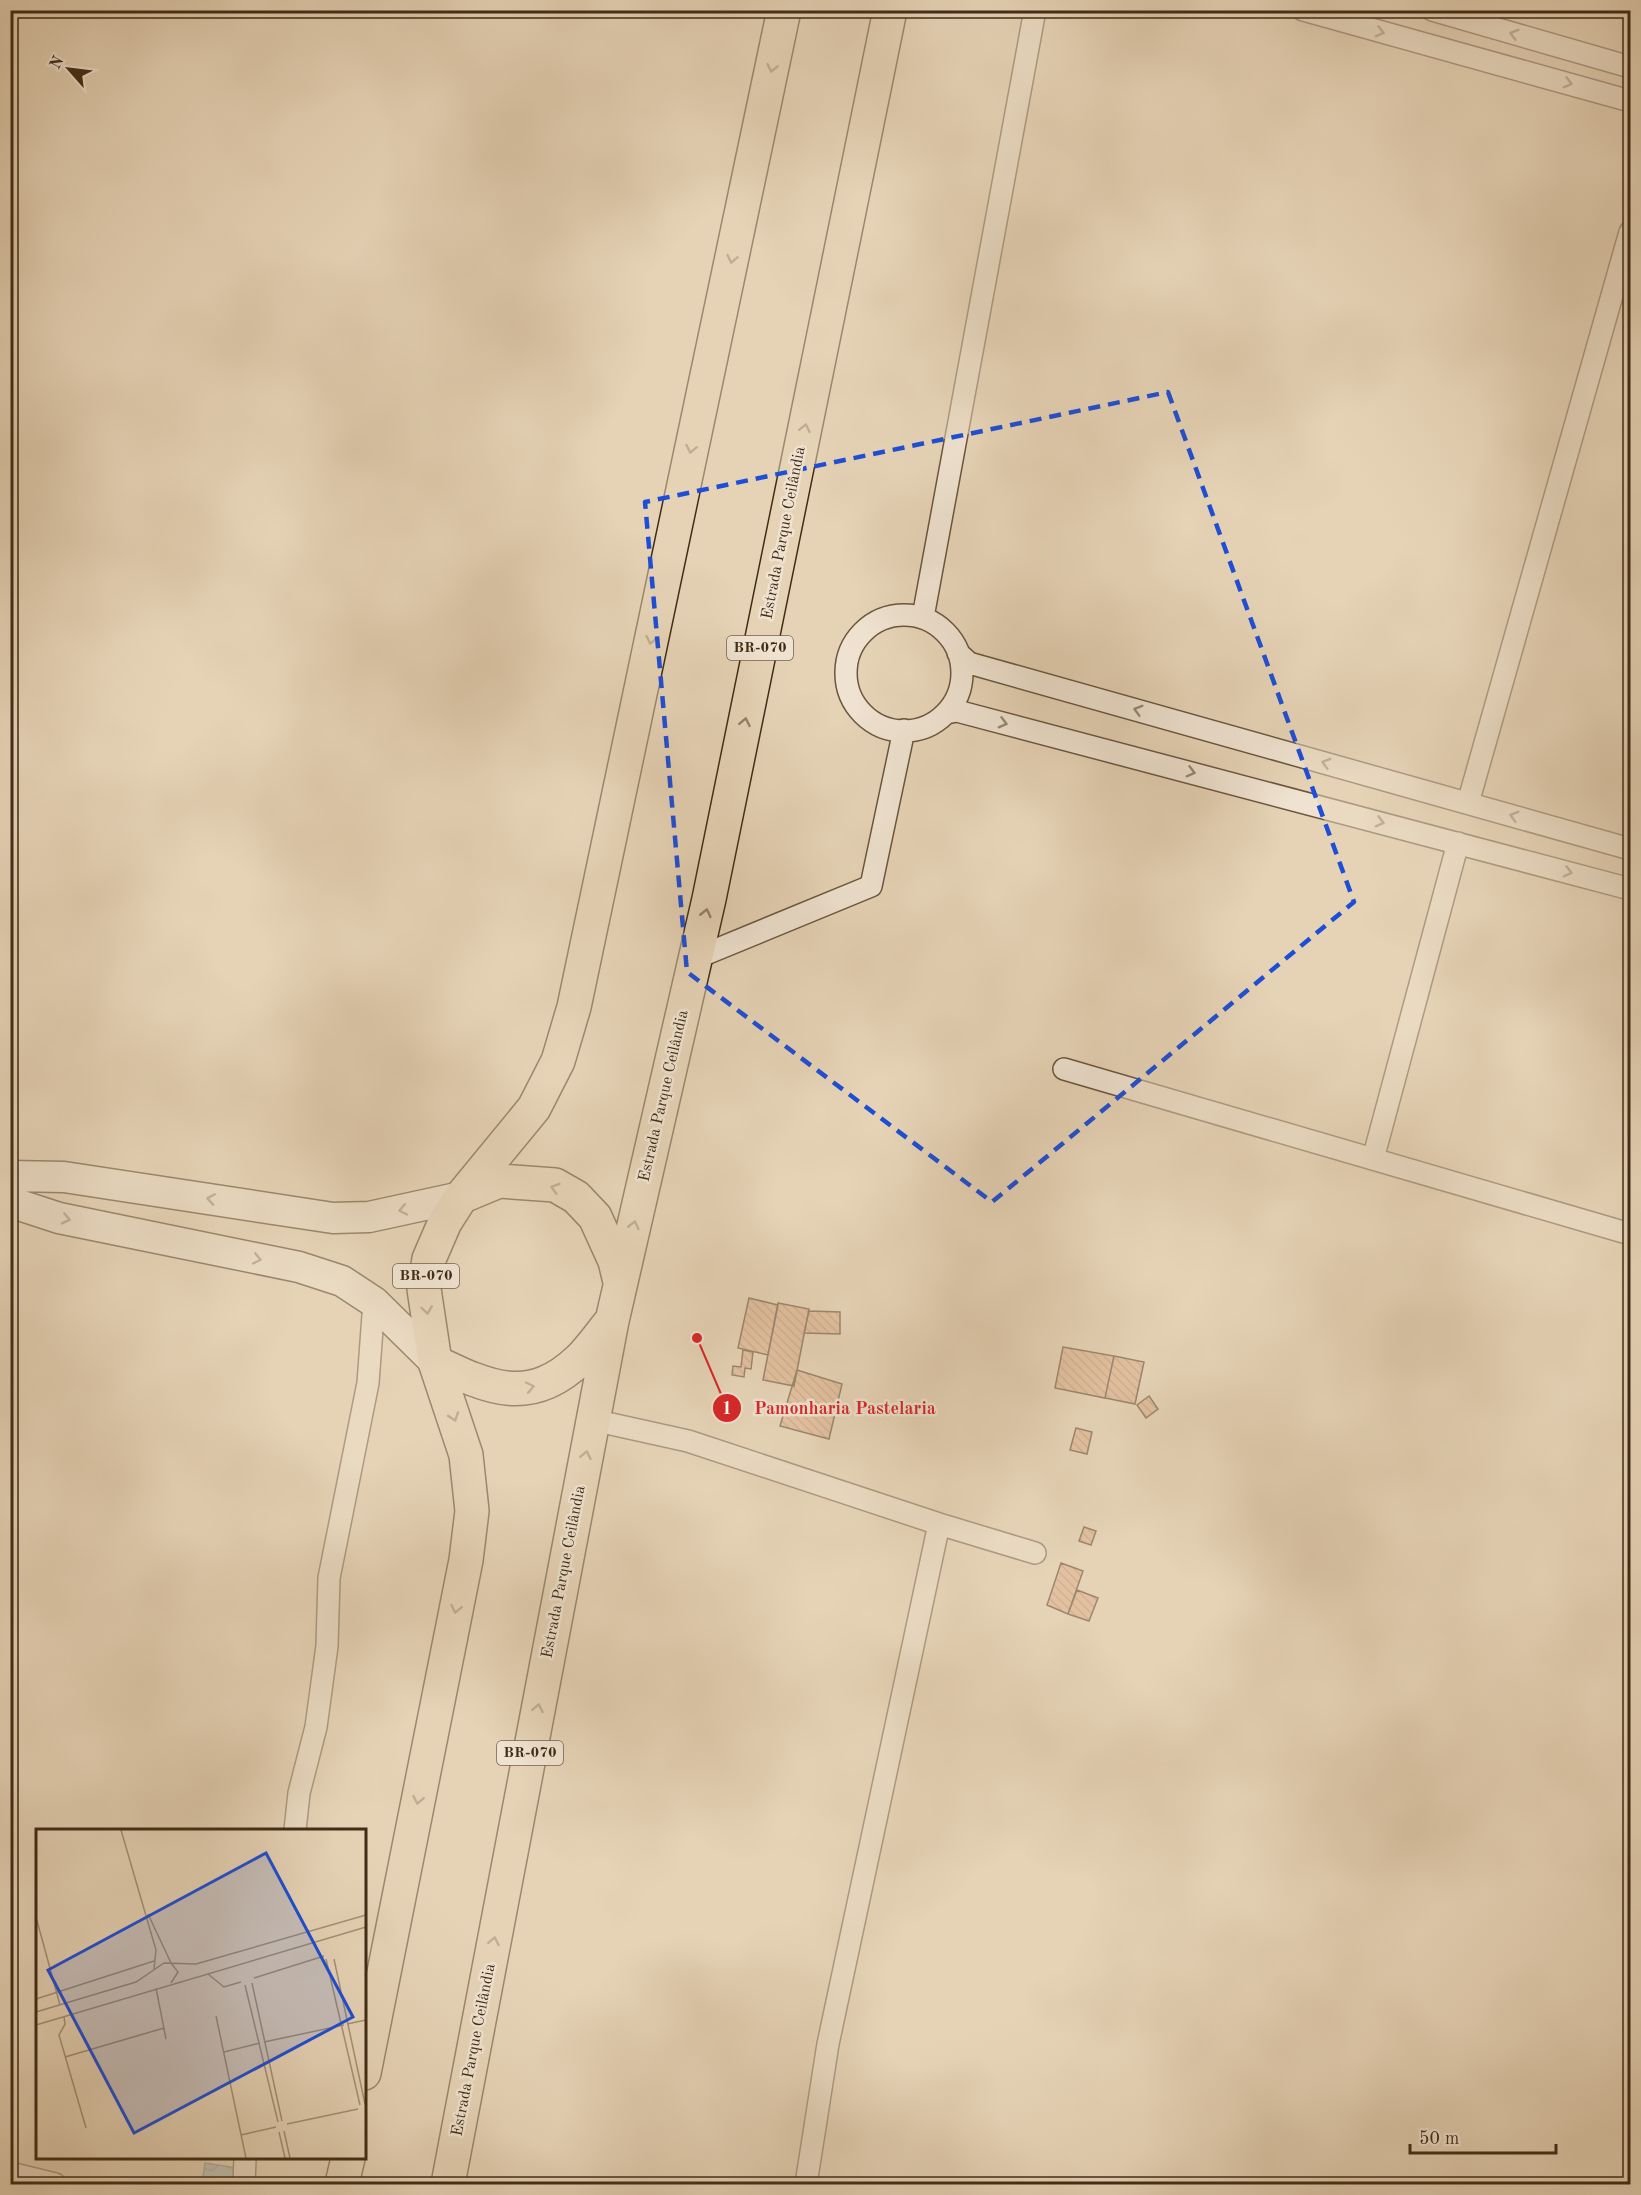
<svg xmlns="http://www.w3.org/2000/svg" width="1641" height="2195" viewBox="0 0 1641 2195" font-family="'Old Standard TT',serif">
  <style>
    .water { fill: url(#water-waves); stroke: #757f76; stroke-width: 1.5 }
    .building { fill: url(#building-back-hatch); stroke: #402d16; stroke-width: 1.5 }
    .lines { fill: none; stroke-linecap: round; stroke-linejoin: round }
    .minor-casing { stroke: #6a563e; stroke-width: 24 }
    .secondary-casing { stroke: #402d16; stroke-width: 33 }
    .motorway-casing { stroke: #402d16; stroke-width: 36 }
    .minor { stroke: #efe2d0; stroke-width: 21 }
    .secondary { stroke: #efe2d0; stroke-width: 30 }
    .motorway { stroke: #e6d3b6; stroke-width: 33 }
    .oneway { stroke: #988873 }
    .oneway2 { stroke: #938066 }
    .marked { fill: none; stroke: #1d4ed8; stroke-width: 4.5; stroke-dasharray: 12 8; stroke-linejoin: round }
    .labels { text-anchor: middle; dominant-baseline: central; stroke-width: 5; stroke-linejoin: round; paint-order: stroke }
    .shield { fill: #efe2d0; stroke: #74634e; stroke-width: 1.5 }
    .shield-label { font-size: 15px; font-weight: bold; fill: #402d16 }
    .street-label { font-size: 16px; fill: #402d16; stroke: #efe2d0 }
    .inset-road { fill: none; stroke: #a49176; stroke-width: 1.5 }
    .view { fill: #1d4ed8; fill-opacity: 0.15; stroke: #1d4ed8; stroke-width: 3 }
    .inset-edge { fill: none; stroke: #402d16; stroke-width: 3 }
    .leader { fill: none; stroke: #d62828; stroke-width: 2 }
    .callout-dot { fill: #d62828; stroke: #efe2d0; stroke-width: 2 }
    .mark-label { font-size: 18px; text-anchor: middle; font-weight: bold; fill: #fff }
    .callout-label { font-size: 18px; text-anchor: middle; font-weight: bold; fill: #d62828; stroke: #efe2d0; stroke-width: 5; stroke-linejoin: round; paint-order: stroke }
  </style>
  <defs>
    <pattern id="water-waves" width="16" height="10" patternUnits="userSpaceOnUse" patternTransform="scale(1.5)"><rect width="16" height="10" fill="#98b6b6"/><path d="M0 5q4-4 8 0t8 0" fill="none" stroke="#7d9493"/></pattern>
    <pattern id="building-back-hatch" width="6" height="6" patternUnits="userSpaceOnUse" patternTransform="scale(1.5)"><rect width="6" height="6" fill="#e1aa86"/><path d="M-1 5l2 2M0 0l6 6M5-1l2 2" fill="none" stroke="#b88b6d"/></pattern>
  </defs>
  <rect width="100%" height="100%" fill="#e6d3b6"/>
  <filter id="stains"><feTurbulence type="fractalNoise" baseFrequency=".00333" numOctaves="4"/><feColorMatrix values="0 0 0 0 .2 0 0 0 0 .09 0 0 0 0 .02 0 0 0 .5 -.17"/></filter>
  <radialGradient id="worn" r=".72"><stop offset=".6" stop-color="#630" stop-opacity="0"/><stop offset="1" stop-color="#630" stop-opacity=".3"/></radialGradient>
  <!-- water -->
  <path class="water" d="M205,2163l39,6 -3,15h-39z"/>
  <!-- building -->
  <path class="building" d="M749,1298l29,7 -10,50 -30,-7z
    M778,1303l31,6 -15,77 -31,-6z
    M809,1311l31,1v22l-36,-1z
    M1063,1347l51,9 -9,42 -50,-10z
    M743,1350l10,2 -2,17 -6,-1 -1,9 -12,-2 1,-9 8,1z
    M1114,1356l30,6 -9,42 -30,-6z
    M797,1370l45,14 -13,55 -49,-13z
    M1149,1396l9,13 -12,9 -9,-13z
    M1076,1428l16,4 -5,22 -17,-4z
    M1084,1527l12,4 -5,14 -12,-4z
    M1061,1563l22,8 -15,43 -21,-9z
    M1077,1590l21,8 -9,23 -21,-7z"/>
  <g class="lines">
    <!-- minor casing -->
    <g class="minor-casing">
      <path id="minor" d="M1303,10l327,91
        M1432,10l198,57
        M846 673a58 58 0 1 1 116 0a58 58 0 1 1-116 0Z
        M923,617l112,-607
        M958,653l11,10 661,186
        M946,713l11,-2 673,178
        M1468,803l162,-571
        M696,958l175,-72 33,-156
        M1064,1069l566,165
        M1373,1159l85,-316
        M593,1420l95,21 251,83 96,29
        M295,1830l4,-37 17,-66 11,-81 2,-68 39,-195 6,-81
        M10,2173l45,11
        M244,2184l1,-26
        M806,2184l22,-140 111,-520"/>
    </g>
    <!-- secondary casing -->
    <g class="secondary-casing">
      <path id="secondary" d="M10,1176l54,1 269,41 36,-1 92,-20
        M10,1202l49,16 240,49 43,14 32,21 61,60"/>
    </g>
    <!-- motorway casing -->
    <g class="motorway-casing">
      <path id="motorway" d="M463,1196l36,-15 56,4 21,12 19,20 20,44 5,21
        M435,1362c54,26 95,45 145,-3 10,-10 20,-24 29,-35
        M364,2073l102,-513 6,-49 -6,-56 -31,-93 -11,-73 5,-30 16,-37 16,-25 73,-89 24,-47 16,-54 210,-997
        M342,2184l6,-26
        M448,2184l164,-863 97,-422 181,-889"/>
    </g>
    <!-- minor -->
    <use href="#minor" class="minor"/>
    <!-- secondary -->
    <use href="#secondary" class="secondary"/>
    <!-- motorway -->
    <use href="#motorway" class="motorway"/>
  </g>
  <!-- one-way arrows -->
  <defs><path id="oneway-chevron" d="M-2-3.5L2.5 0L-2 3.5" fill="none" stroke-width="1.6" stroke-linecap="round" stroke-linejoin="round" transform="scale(1.5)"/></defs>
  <g class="oneway">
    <use href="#oneway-chevron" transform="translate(1380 32) rotate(15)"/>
    <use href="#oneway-chevron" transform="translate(1514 34) rotate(-164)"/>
    <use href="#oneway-chevron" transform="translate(1568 83) rotate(15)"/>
    <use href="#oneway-chevron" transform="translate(1138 710) rotate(-164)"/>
    <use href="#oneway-chevron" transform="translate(1003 723) rotate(15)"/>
    <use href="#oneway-chevron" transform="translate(1326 763) rotate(-164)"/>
    <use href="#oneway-chevron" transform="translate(1191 772) rotate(15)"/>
    <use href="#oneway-chevron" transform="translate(1514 816) rotate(-164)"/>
    <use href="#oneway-chevron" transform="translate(1380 822) rotate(15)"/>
    <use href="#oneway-chevron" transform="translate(1568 872) rotate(15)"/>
    <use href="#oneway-chevron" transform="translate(211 1199) rotate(-171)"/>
    <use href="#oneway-chevron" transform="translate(403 1210) rotate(168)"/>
    <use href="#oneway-chevron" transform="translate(66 1219) rotate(13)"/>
    <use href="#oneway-chevron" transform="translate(257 1259) rotate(12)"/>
  </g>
  <g class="oneway2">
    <use href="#oneway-chevron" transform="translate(772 68) rotate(102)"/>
    <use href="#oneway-chevron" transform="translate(732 259) rotate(102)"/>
    <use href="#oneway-chevron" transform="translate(805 428) rotate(-79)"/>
    <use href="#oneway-chevron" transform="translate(691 449) rotate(102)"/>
    <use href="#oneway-chevron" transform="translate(651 640) rotate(102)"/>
    <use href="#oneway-chevron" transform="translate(745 722) rotate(-79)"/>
    <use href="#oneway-chevron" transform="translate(706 913) rotate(-77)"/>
    <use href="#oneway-chevron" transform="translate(555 1188) rotate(-163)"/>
    <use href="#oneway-chevron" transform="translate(634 1225) rotate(-77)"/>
    <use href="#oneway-chevron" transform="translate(427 1310) rotate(82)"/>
    <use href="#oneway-chevron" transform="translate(530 1387) rotate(-12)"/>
    <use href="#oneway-chevron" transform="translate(454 1417) rotate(71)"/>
    <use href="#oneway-chevron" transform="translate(586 1455) rotate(-79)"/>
    <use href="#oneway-chevron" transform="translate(456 1609) rotate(101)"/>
    <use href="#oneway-chevron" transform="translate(538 1708) rotate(-79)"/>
    <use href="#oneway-chevron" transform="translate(418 1800) rotate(101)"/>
    <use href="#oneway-chevron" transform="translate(494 1941) rotate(-79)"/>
  </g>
  <!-- marked area -->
  <path d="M0 0H1641V2195H0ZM1168,392l186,510 -362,300 -305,-230 -42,-470z" fill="#e6d3b6" fill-opacity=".55" fill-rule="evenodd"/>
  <path class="marked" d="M1168,392l186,510 -362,300 -305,-230 -42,-470z"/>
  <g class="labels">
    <!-- shield labels -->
    <g class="shield">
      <rect x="727" y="636" width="66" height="24" rx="4.5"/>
      <rect x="393" y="1264" width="66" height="24" rx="4.5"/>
      <rect x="497" y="1741" width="66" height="24" rx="4.5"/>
    </g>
    <g class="shield-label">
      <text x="760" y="648">BR-070</text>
      <text x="426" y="1276">BR-070</text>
      <text x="530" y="1753">BR-070</text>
    </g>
    <!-- street labels -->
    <g class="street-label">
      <text transform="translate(784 533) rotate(-79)">Estrada Parque Ceilândia</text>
      <text transform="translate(664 1096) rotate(-77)">Estrada Parque Ceilândia</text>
      <text transform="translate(564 1572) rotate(-79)">Estrada Parque Ceilândia</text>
      <text transform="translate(474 2050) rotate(-79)">Estrada Parque Ceilândia</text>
    </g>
  </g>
  <!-- overview -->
  <g transform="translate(36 1829)">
    <rect width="330" height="330" fill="#e6d3b6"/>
    <path class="inset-road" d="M85,1l35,120 -2,19M112,85l23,49M0,88l24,88M290,130l34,146M298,130l31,145M172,145l16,13 17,-5M218,149l70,-22M135,154l7,-11 -7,-9M216,154l30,138M209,156l33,137M120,159l10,51M0,170l118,-38M0,183l100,-30 28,-19 32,1 170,-49M180,187l30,142M28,188l1,7 -6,11 27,93M311,195l19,-4M0,196l330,-98M228,213l80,-17M188,223l36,-9M29,228l99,-29M251,295l71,-15M248,302l6,27M243,303l6,26M205,306l35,-8"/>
    <path class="view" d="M230,24l87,164 -219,116 -86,-163z"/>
    <rect width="330" height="330" class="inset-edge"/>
  </g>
  <!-- callouts -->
  <path class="leader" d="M697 1338L727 1408"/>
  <g class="callout-dot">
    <circle cx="697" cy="1338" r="6"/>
    <circle cx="727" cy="1408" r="15"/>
  </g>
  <g class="mark-label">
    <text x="727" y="1414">1</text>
  </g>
  <g class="callout-label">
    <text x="845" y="1414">Pamonharia Pastelaria</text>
  </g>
  <!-- margin -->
  <rect width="1641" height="2195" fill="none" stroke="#e6d3b6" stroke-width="36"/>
  <rect x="12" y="12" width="1617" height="2171" fill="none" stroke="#402d16" stroke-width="3"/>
  <rect x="18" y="18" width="1605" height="2159" fill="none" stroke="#402d16" stroke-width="1.5"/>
  <!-- north arrow -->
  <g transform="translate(69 69) rotate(298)" stroke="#efe2d0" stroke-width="4.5" paint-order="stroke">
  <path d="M0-4.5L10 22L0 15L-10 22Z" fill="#402d16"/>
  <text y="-9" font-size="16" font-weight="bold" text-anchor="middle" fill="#402d16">N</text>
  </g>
  <!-- scale -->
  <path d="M1410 2144v9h146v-9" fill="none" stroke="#402d16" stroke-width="3"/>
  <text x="1419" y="2144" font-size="18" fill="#402d16" stroke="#efe2d0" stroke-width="4.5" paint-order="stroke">50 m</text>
  <rect width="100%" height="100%" filter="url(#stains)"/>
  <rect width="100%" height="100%" fill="url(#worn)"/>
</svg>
